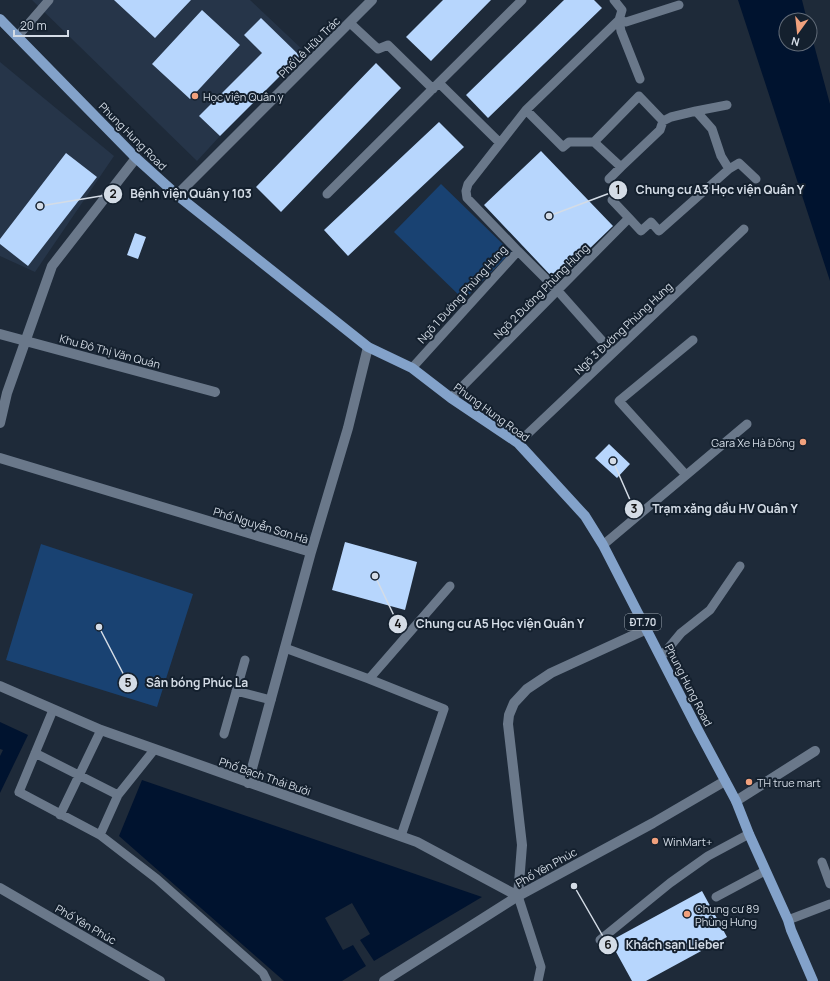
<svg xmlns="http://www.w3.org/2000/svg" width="830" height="981" viewBox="0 0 830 981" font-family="Manrope,sans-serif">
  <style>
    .built { fill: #263549 }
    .green { fill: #194272 }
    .water { fill: #00132f }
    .building { fill: #b7d6fd }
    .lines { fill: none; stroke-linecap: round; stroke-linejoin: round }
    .lane { stroke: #6a788a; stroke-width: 9 }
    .street { stroke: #6a788a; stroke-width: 10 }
    .primary { stroke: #83a2ca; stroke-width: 10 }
    .poi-dot { fill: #f1a17d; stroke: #14202e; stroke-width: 1.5 }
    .labels { text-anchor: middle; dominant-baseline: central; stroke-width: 4; stroke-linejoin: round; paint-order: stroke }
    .shield { fill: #14202e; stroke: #9aa4af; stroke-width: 1 }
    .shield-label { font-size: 10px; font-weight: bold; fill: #d4dce6 }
    .street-label { font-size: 11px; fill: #d4dce6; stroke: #14202e }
    .poi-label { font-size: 11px; fill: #d4dce6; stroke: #14202e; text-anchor: start }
    .leader { fill: none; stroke: #d4dce6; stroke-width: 1.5 }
    .callout-dot { fill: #d4dce6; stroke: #14202e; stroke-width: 1.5 }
    .mark-label { font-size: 12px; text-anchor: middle; font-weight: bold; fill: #111 }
    .callout-label { font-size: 12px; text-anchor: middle; font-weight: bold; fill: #d4dce6; stroke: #14202e; stroke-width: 4; stroke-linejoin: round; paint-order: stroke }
  </style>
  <rect width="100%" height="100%" fill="#1e2a39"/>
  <!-- built -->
  <path class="built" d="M32,0h218l55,52 -85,84 -23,25z
    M0,62l114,94 -79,116 -35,-16z"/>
  <!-- green -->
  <path class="green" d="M441,184l70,68 -47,48 -70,-68z
    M41,544l152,50 -36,113 -151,-47z"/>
  <!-- water -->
  <path class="water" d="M738,0h64l5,20h-21v24h24v-14l20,74v177z
    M0,722l28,13 -28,58v-37l3,-6 -3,-1z
    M142,780l340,117 -108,64 -14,-21 10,-6 -18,-31 -27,15 18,32 10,-5 13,21 -24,15h-58l-165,-145z"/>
  <!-- building -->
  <path class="building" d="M114,0h77l-36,38z
    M443,0h48l-60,61 -25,-24z
    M564,0h30l8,8 -114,110 -22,-23z
    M202,10l38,35 -50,54 -38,-35z
    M261,18l39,38 -80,80 -21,-20 63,-63 -18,-18z
    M376,63l25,25 -120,124 -25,-25z
    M439,122l25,25 -116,109 -24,-26z
    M541,151l72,75 -57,55 -72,-76z
    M66,153l31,24 -69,89 -28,-22v-5z
    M135,233l11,4 -8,22 -11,-4z
    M609,444l21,20 -13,14 -22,-20z
    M345,542l72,20 -12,48 -73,-20z
    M702,891l25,46 -81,44h-14l-22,-40z"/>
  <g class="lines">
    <!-- lane -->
    <path class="lane" d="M619,20l2,11 19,48
      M619,20l7,2 53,-17
      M350,23l28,26 10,-4 45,44
      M18,36l31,-36
      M439,83l61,60
      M526,110l37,37 6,-5h25l27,25 -12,12
      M696,111l31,-6
      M594,142l45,-46 24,25 8,-4 25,-6 16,18 9,27 8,13 -70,62 -8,-9 -10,9 -12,-13
      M621,167l39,-37 3,-9
      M729,169l10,-6 17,16
      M327,194l195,-194
      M518,251l40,40 55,62
      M412,368l106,-117 -51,-53 -1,-7 2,-7 58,-74 93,-90 3,-10 -8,-10
      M451,398l178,-180 -17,-18
      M518,443l226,-214
      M686,475l-67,-74 74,-61
      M603,545l144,-121
      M285,648l84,31 75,30 -43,127
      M661,657l20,-24 29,-23 30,-44
      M369,679l81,-93
      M236,691l35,9
      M53,710l-34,82 81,43 57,44 106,94 4,8
      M224,734l21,-74
      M35,753l83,42
      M60,815l41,-85
      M100,835l18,-40 36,-45
      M822,862l8,22
      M518,896l23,71 -3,14
      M716,897l49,-26
      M788,920l42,-16
      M600,940l70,-57 38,-27 41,-22"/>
    <!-- street -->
    <path class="street" d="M177,195l195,-195
      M0,334l215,58
      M0,423l7,-30 45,-127 84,-108
      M0,458l311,94
      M0,686l101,44 316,112 101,54 4,-51 -14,-121 1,-9 5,-12 13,-14 24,-16 96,-44
      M248,783l63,-231 37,-124 20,-81
      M736,801l79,-50
      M0,888l160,93
      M384,981l134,-85 135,-73 72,-42"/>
    <!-- primary -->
    <path class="primary" d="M0,19l136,139 41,37 191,152 44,21 39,30 67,45 67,73 18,29 95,185 38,71 13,33 39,86 3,10 22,51"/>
  </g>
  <!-- markers -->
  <g class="poi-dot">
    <circle cx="195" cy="96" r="4"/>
    <circle cx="803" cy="442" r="4"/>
    <circle cx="749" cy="782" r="4"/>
    <circle cx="655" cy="841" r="4"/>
    <circle cx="687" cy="914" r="4"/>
  </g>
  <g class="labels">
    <!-- shield labels -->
    <rect class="shield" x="625" y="614" width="36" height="16" rx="3"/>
    <g class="shield-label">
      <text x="643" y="622">ĐT.70</text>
    </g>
    <!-- street labels -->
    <g class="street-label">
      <text transform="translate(309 47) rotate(-45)">Phố Lê Hữu Trác</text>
      <text transform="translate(133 136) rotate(45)">Phung Hung Road</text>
      <text transform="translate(541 291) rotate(-45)">Ngõ 2 Đường Phùng Hưng</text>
      <text transform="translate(462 294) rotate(-48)">Ngõ 1 Đường Phùng Hưng</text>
      <text transform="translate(623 328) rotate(-43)">Ngõ 3 Đường Phùng Hưng</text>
      <text transform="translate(110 351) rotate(15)">Khu Đô Thị Văn Quán</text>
      <text transform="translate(492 412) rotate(36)">Phung Hung Road</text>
      <text transform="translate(261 525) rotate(17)">Phố Nguyễn Sơn Hà</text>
      <text transform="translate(689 685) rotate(63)">Phung Hung Road</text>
      <text transform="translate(265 776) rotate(19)">Phố Bạch Thái Bưởi</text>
      <text transform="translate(546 867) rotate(-29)">Phố Yên Phúc</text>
      <text transform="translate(86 924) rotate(30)">Phố Yên Phúc</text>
    </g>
    <!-- poi labels -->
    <g class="poi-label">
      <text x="203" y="96">Học viện Quân y</text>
      <text x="795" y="442" text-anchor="end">Gara Xe Hà Đông</text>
      <text x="757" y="782">TH true mart</text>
      <text x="663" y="841">WinMart+</text>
      <text x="695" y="908">Chung cư 89<tspan x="695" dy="13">Phùng Hưng</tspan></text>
    </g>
  </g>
  <!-- callouts -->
  <path class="leader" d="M549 216L618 190M40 206L113 194M613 461L634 509M375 576L398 624M99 627L128 683M574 886L608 945"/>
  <g class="callout-dot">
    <circle cx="549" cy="216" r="4"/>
    <circle cx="40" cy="206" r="4"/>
    <circle cx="613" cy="461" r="4"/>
    <circle cx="375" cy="576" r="4"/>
    <circle cx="99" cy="627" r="4"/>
    <circle cx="574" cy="886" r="4"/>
    <circle cx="618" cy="190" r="10"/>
    <circle cx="113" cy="194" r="10"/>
    <circle cx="634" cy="509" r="10"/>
    <circle cx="398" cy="624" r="10"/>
    <circle cx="128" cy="683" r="10"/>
    <circle cx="608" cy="945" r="10"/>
  </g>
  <g class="mark-label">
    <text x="618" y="194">1</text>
    <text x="113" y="198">2</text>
    <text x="634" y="513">3</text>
    <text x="398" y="628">4</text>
    <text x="128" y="687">5</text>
    <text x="608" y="949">6</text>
  </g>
  <g class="callout-label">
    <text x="720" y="194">Chung cư A3 Học viện Quân Y</text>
    <text x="191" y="198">Bệnh viện Quân y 103</text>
    <text x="725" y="513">Trạm xăng dầu HV Quân Y</text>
    <text x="500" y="628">Chung cư A5 Học viện Quân Y</text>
    <text x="197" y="687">Sân bóng Phúc La</text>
    <text x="675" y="949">Khách sạn Lieber</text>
  </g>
  <!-- north arrow -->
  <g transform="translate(798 32) rotate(195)"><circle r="19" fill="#14202e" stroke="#616b78"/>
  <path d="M0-3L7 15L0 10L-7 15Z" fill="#f1a17d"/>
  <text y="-6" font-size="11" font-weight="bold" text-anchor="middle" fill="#d4dce6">N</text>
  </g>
  <!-- scale -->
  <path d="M14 30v6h54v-6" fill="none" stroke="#d4dce6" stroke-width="2"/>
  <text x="20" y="30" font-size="12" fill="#d4dce6" stroke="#14202e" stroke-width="3" paint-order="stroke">20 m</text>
</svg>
